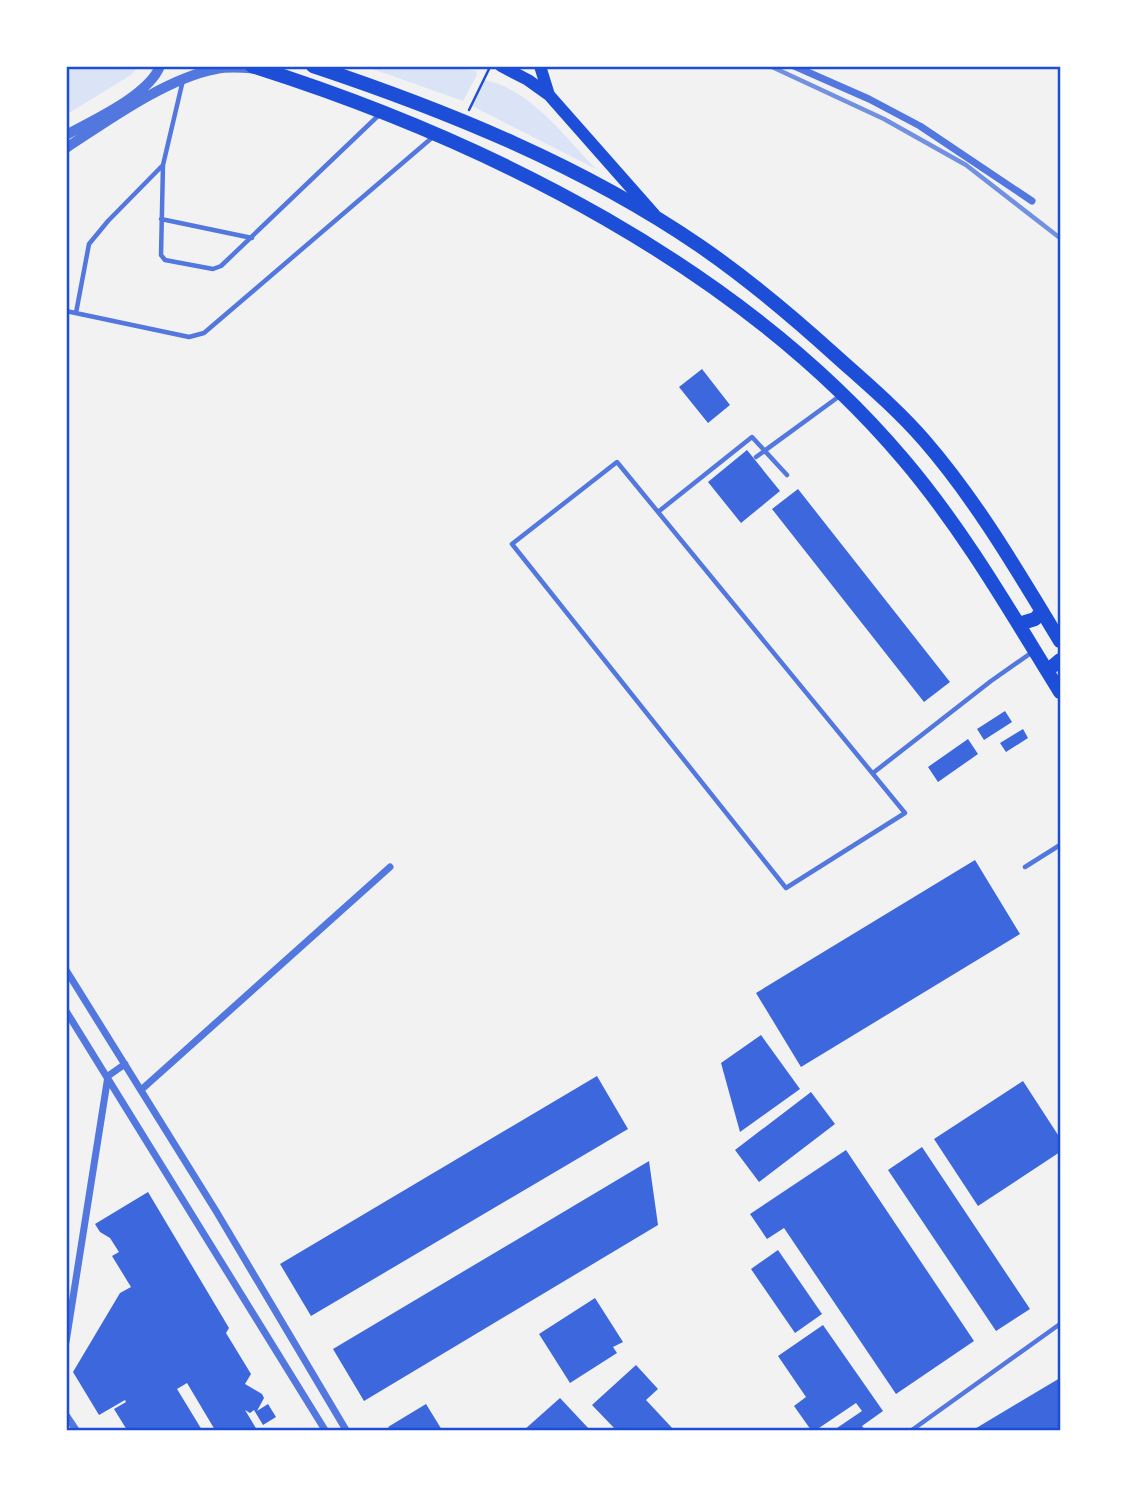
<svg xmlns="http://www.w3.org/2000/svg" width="1127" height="1497" viewBox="0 0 1127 1497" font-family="'Open Sans',sans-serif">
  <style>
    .green { fill: #dbe4f7 }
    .building { fill: #3d67dc }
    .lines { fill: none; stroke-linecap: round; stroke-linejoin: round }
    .path { stroke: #1d4ed8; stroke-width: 2.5 }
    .service { stroke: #5277de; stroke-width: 4.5 }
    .minor { stroke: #5277de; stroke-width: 7 }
    .tertiary { stroke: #5277de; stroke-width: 10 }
    .secondary { stroke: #1d4ed8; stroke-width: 12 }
    .trunk { stroke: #1d4ed8; stroke-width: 14 }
    .rail { stroke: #7290e2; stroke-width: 4.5 }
    .neatline { fill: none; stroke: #1d4ed8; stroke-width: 2.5 }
  </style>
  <rect width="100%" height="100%" fill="#f2f2f2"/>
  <!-- green -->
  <path class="green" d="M443,66l33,5 1,4 -14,26 -96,-34z
    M66,67l1,-1 71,1 -7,8 -62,38 -2,-2z
    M485,80c46,10 79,56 111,89l-124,-63z"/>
  <!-- building -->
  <path class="building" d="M702,369l28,36 -22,18 -29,-36z
    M747,450l33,41 -39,32 -33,-41z
    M798,489l152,193 -26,20 -152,-193z
    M1005,711l7,11 -28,18 -7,-11z
    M1023,729l5,9 -22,14 -6,-9z
    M968,739l10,15 -40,28 -10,-15z
    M975,860l45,74 -219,133 -45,-74z
    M761,1035l39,54 -60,43 -19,-69z
    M597,1076l31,53 -317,187 -31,-52z
    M1023,1081l37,57v14l-82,54 -44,-67z
    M811,1092l24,32 -76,58 -24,-32z
    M922,1147l108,162 -34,22 -108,-161z
    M846,1150l128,191 -78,53 -112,-166 -17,11 -17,-25z
    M649,1161l9,64 -294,176 -31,-52z
    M148,1192l81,136 -3,5 25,41 -6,10 17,10 2,4 -7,13 11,-7 8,13 -13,8 -9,-15 -4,3 -5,-3 12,20h-42l-28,-47 -10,6 25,41h-75l-13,-21 12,-7 -1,-2 -26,15 -26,-43 47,-79 11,-6 -19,-31 7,-4 -9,-14 -10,-6 -5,-8z
    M778,1250l44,64 -27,19 -44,-64z
    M595,1298l28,44 -10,5 4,6 -47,30 -31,-49z
    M823,1325l60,86 -21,15 3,4h-31l28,-19 -6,-8 -40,27h-5l-17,-24 12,-9 -28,-41z
    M636,1365l22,24 -12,11 28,30h-58l-24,-25z
    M1060,1378v52h-87z
    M560,1398l30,32h-66z
    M426,1404l16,26h-51l-3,-3z"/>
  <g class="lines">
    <!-- path -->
    <path class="path" d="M469,110l20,-41"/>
    <!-- service -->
    <path class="service" d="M163,165l-2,90 4,5 48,9 8,-3 159,-152
      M161,219l91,19
      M66,311l123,26 15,-4 230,-197
      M76,313l13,-69 19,-23 55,-56 20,-85
      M756,457l85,-62
      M617,462l288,351 -119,75 -274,-344z
      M658,512l94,-75 35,38
      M873,773l118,-92 40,-28
      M1025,867l35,-22
      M912,1430l148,-106"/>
    <!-- minor -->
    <path class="minor" d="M794,66l75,33 51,27 112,75
      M66,970l150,241 130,219
      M66,1011l259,419
      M141,1090l249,-223
      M66,1342l42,-266 17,-12
      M66,1415l10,15"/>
    <!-- tertiary -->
    <path class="tertiary" d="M66,135c27,-15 83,-40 94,-69
      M66,148c43,-28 101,-70 150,-79 15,-3 30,-1 44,0"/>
    <!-- secondary -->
    <path class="secondary" d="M501,66l27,14 21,15
      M540,66l9,29 105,119"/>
    <!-- trunk -->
    <path class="trunk" d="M252,66c237,75 490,202 652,394 61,72 107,153 156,232
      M313,66c135,45 270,100 387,180 48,33 93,71 136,110 30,27 61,53 88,84 53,61 94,132 136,201
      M1019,624l16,-5 7,-8
      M1047,671l13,-11"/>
    <!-- rail -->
    <path class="rail" d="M770,66l114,53 82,46 94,73"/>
  </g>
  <!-- border -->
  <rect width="1127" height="1497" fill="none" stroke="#ffffff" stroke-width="136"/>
  <rect x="68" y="68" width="991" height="1361" class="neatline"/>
</svg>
